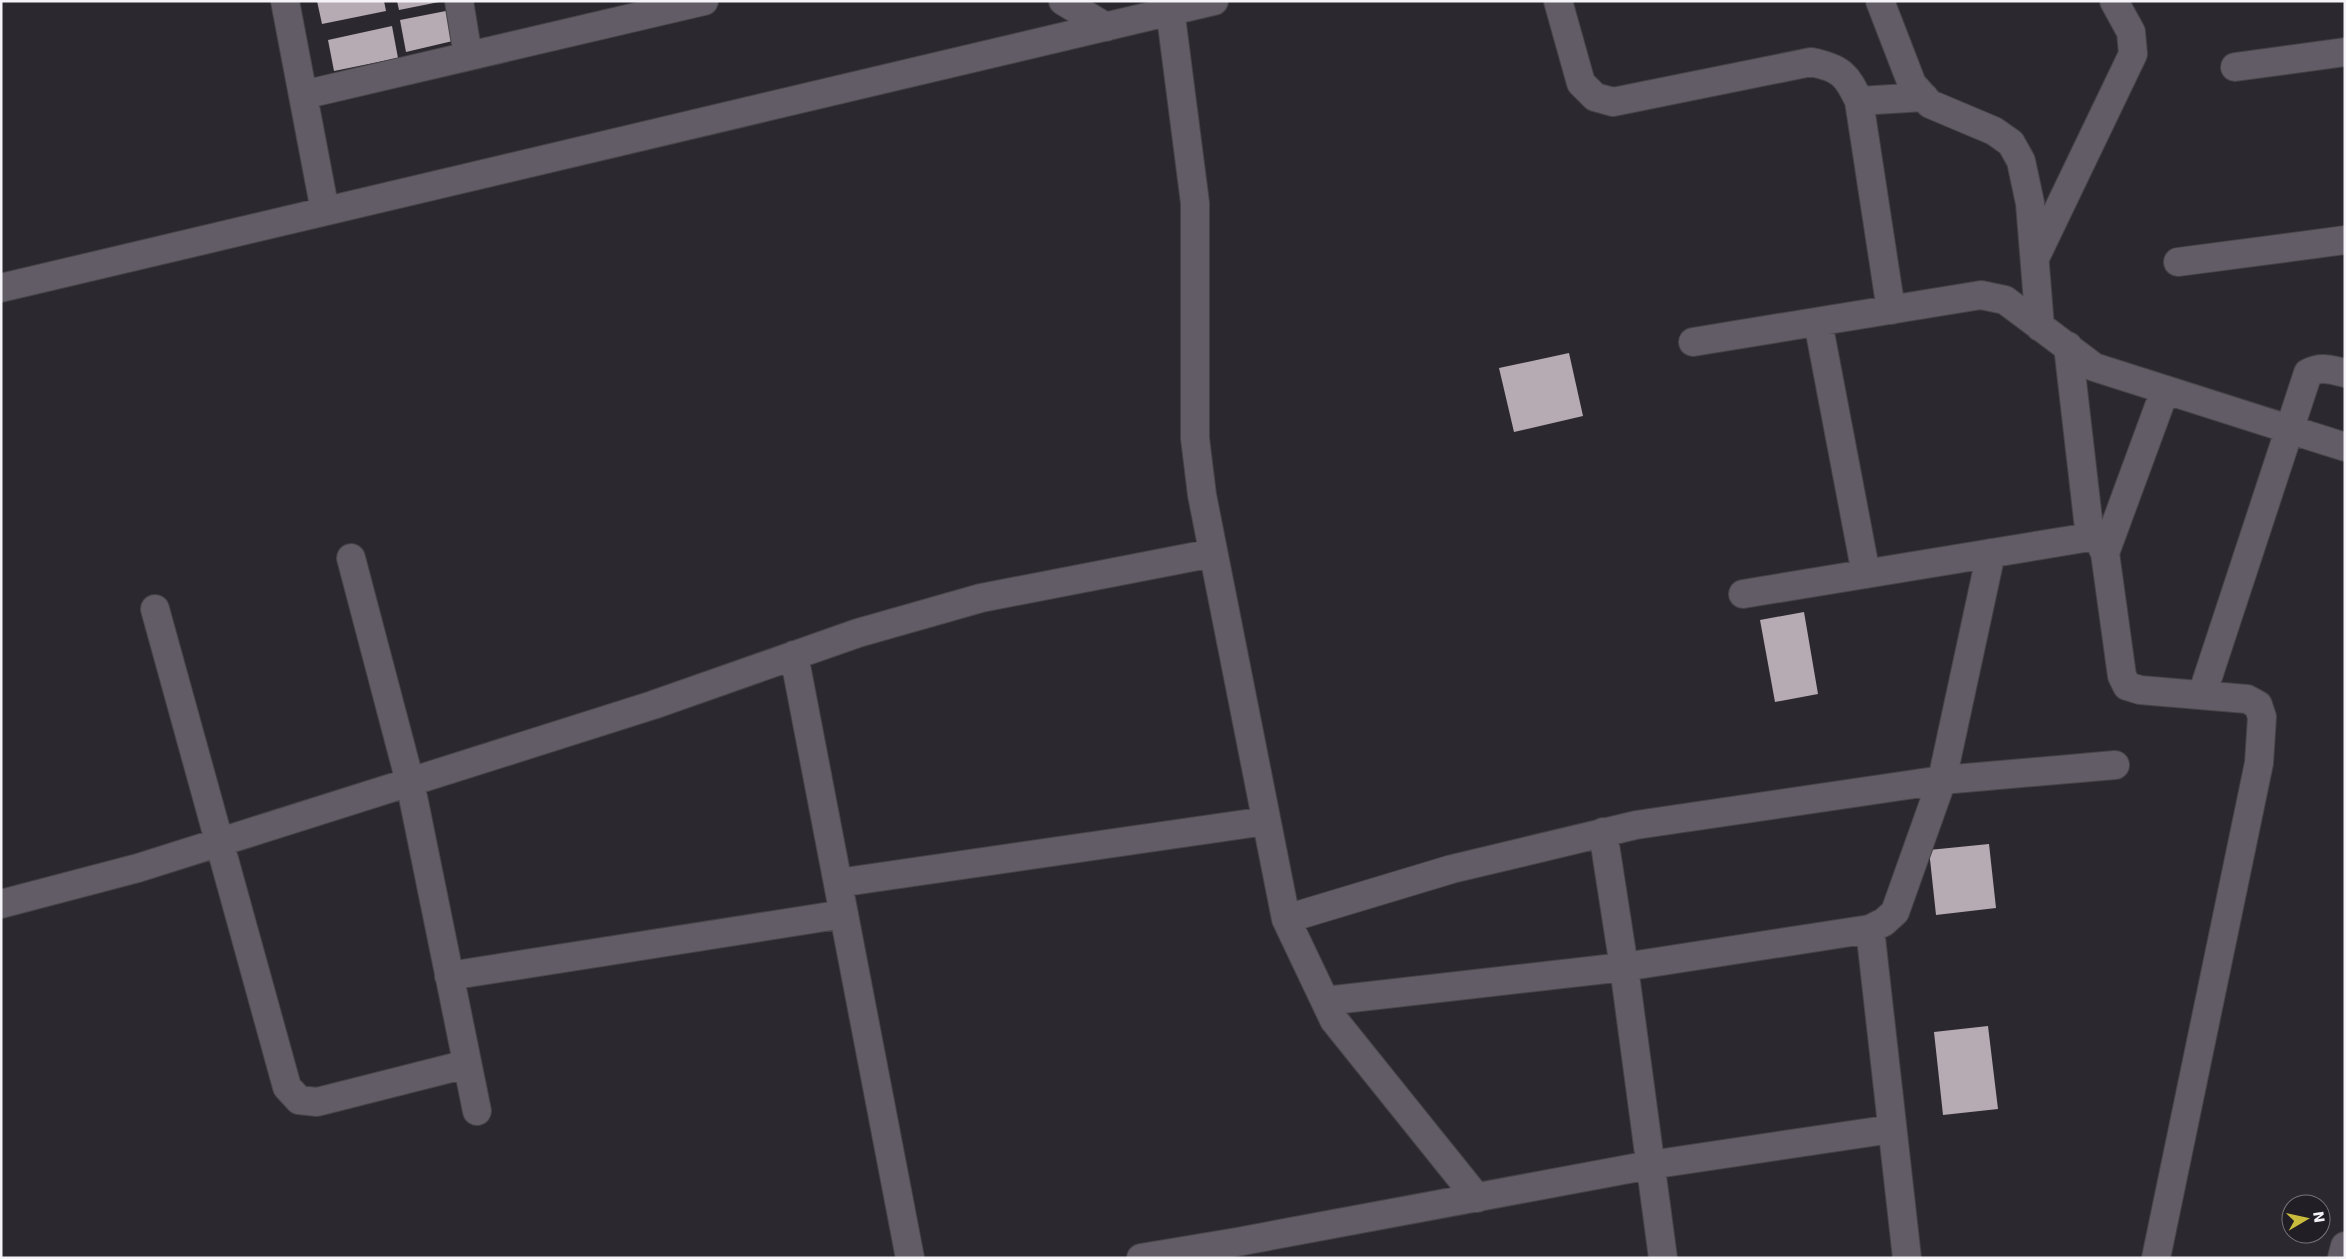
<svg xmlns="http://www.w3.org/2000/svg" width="2346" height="1259" viewBox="0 0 2346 1259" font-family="'DejaVu Sans',sans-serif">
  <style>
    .building { fill: #b6abb2 }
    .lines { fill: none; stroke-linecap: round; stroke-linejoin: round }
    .minor-casing { stroke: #464348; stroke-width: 30 }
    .minor { stroke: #615c65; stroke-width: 28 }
  </style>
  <rect width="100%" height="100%" fill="#2c282f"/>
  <!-- building -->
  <path class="building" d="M317,1h67l2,10 -64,13z
    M397,1h42v1l-40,8z
    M451,10l6,30 -51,12 -6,-32z
    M392,26l6,32 -64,13 -6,-31z
    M1569,353l14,63 -69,16 -15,-64z
    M1804,612l14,82 -43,8 -15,-82z
    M1989,844l7,64 -60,7 -7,-65z
    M1988,1026l10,83 -55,6 -9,-83z"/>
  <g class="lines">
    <!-- minor casing -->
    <g class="minor-casing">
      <path id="minor" d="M285,1l40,210
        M459,1l9,55
        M1063,1l43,26
        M1169,1l26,202v235l7,57 84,424 48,101 143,178
        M1558,1l23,82 14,14 18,5 198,-40c30,6 36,13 48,39l32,209
        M1880,1l32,83 18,20 64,27 17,12 10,18 9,42 10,124
        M2235,67l110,-15
        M303,95l401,-94
        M1859,101l65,-4
        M2035,258l98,-204 -2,-22 -17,-31
        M2178,262l167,-22
        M1,288l1213,-287
        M1818,322l48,252
        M1693,342l288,-47 24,5 89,67 251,80
        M2068,346l22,191
        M2105,553l60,-163
        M351,558l59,224 67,329
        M1743,594l347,-57 9,4 6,12 17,123 5,10 13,4 107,9 11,6 4,12 -3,46 -103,495
        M155,609l132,478 12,13 18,2 150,-38
        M794,655l116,603
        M2202,695l106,-322c13,-7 23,-3 37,0
        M1603,832l21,135 39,291
        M838,883l428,-62
        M1,904l137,-36 272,-86 243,-77 205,-72 123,-35 232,-45
        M1286,919l166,-50 184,-44 306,-45 173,-15
        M1870,929l37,329
        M449,976l395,-62
        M1325,1001l299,-34 246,-38 14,-7 11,-10 47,-132 49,-227
        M1141,1258l96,-16 413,-77 242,-36
        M2342,1258l3,-12"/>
    </g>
    <!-- minor -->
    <use href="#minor" class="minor"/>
  </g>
  <!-- border -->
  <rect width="2346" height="1259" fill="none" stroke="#f6f3f8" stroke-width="5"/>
  <!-- north arrow -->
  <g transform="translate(2306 1219) rotate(81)"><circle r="24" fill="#221e25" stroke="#777379"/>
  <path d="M0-4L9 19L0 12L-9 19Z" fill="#c9bb3b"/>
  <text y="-8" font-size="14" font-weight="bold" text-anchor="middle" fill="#f6f3f8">N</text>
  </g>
</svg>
